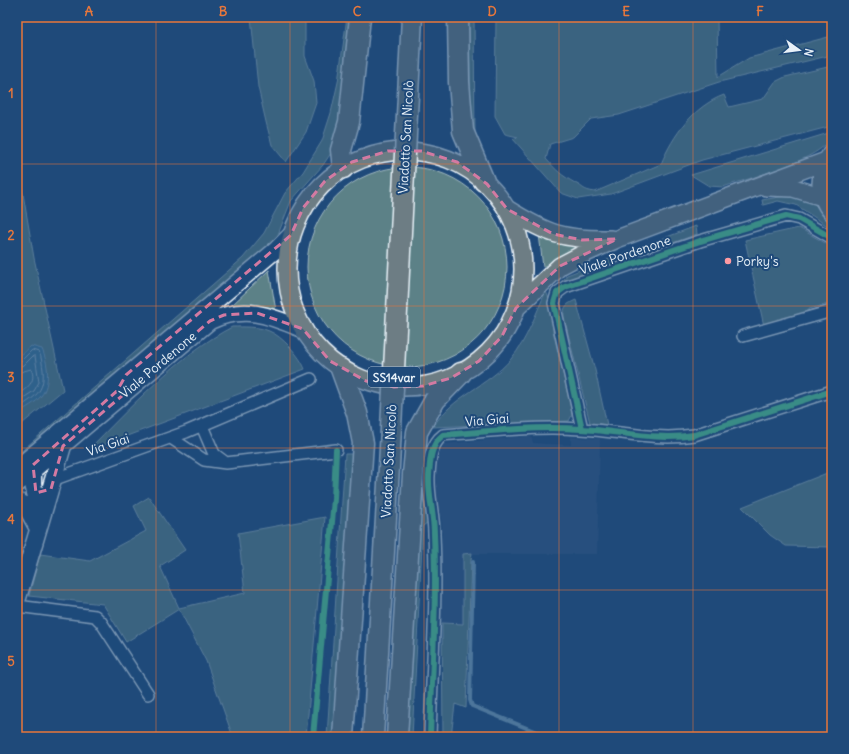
<svg xmlns="http://www.w3.org/2000/svg" width="849" height="754" viewBox="0 0 849 754" font-family="Delius,sans-serif">
  <style>
    .built { fill: #335584 }
    .green { fill: #5b8187; stroke: #a2b9c0 }
    .water { fill: #437b9f; stroke: #85aac3 }
    .lines { fill: none; stroke-linecap: round; stroke-linejoin: round }
    .shore { stroke: #a6c2d4; stroke-width: 1 }
    .stream { stroke: #85aac3; stroke-width: 4 }
    .street-casing { stroke: #e8f1f8; stroke-width: 14 }
    .secondary-casing { stroke: #e8f1f8; stroke-width: 19 }
    .primary-casing { stroke: #e8f1f8; stroke-width: 20 }
    .highway-casing { stroke: #e8f1f8; stroke-width: 23 }
    .street { stroke: #1f4a7a; stroke-width: 11 }
    .secondary { stroke: #1f4a7a; stroke-width: 16 }
    .primary { stroke: #6d7d84; stroke-width: 17 }
    .highway { stroke: #6d7d84; stroke-width: 20 }
    .highway-bridge-casing { stroke: #e8f1f8; stroke-width: 23; stroke-linecap: butt }
    .highway-bridge { stroke: #6d7d84; stroke-width: 20 }
    .cycleway-casing { stroke: #1f4a7a; stroke-width: 8 }
    .cycleway { stroke: #5adb95; stroke-width: 6 }
    .marked { fill: none; stroke: #d37aa2; stroke-width: 3; stroke-dasharray: 8 5; stroke-linejoin: round }
    .grid { fill: none; stroke: #e8773b; stroke-width: 1; stroke-opacity: 0.55 }
    .poi-dot { fill: #ff9aa2; stroke: #1f4a7a; stroke-width: 1.5 }
    .labels { text-anchor: middle; dominant-baseline: central; stroke-width: 4; stroke-linejoin: round; paint-order: stroke }
    .shield { fill: #1f4a7a; stroke: #acbfd2; stroke-width: 1 }
    .shield-label { font-size: 12px; font-weight: bold; fill: #e8f1f8 }
    .street-label { font-size: 13px; fill: #e8f1f8; stroke: #1f4a7a }
    .poi-label { font-size: 13px; fill: #e8f1f8; stroke: #1f4a7a; text-anchor: start }
    .neatline { fill: none; stroke: #e8773b; stroke-width: 1.5 }
    .grid-label { font-size: 13px; text-anchor: middle; font-weight: bold; fill: #e8773b }
  </style>
  <rect width="100%" height="100%" fill="#1f4a7a"/>
  <filter id="ink" filterUnits="userSpaceOnUse"><feTurbulence type="fractalNoise" baseFrequency=".025" numOctaves="2"/><feDisplacementMap in="SourceGraphic" scale="8" xChannelSelector="R" yChannelSelector="G"/><feConvolveMatrix kernelMatrix="1 2 1 2 8 2 1 2 1" color-interpolation-filters="sRGB"/></filter>
  <g filter="url(#ink)">
    <!-- built -->
    <path class="built" d="M531,436l2,7 13,1 25,1v-8l29,2 -3,115h-134v71l-21,-2v-100l-7,-33 2,-30 7,-16z"/>
    <!-- green -->
    <path class="green" d="M251,17h54v39l9,25 2,22 -10,29 -20,30 -14,-17 -6,-23 -8,-35z
      M347,17h5l-12,114 -7,19 -10,15 -32,36 -14,36 -12,15 -248,210v-7l226,-197 21,-25 21,-40 18,-21 19,-31 9,-28 7,-31z
      M469,17h5l1,125 -4,-16z
      M496,17h221l1,60 31,-19 83,-22v19l-113,27 -100,33 -28,4 -18,18 -23,7 -4,15c11,12 15,16 29,24 10,5 7,7 20,9l66,-28c12,-29 33,-58 63,-69l5,12 34,-8 12,-17 10,-5 47,-11v60l-130,34 -91,34 -33,5 -17,-6 -48,-54 5,-2 -13,-3 -10,-18z
      M832,132c0,26 -87,47 -109,55l-14,-1 -18,-11z
      M17,159l17,99 29,132 -46,38z
      M307 267a100 100 0 1 1 200 0a100 100 0 1 1-200 0Z
      M791,195l19,5 22,22v7l-36,-24 -18,-4 -15,4 -1,-5z
      M696,226l1,8 -137,51 7,-10z
      M799,228l33,19v56l-23,6 1,4 -46,13 -19,-86z
      M539,234l22,9 17,4 -35,20z
      M269,270l7,41 -25,-6 -20,1z
      M546,291l3,8 4,32 18,77 1,7 -3,6 -136,6c19,-31 55,-41 78,-68 16,-19 25,-46 35,-68z
      M576,300l19,70 12,55 -17,-2 -26,-106c-1,-11 3,-13 12,-17z
      M232,327c12,0 25,-1 37,4 13,5 31,25 36,38l-218,82c43,-43 91,-96 145,-124z
      M426,444l-3,55 5,23 -5,4 -11,211h-8l15,-266z
      M345,454h8l-19,283h-7z
      M832,471v76l-46,-1 -16,-11 -28,-28z
      M149,497l36,53 -25,16 19,42 66,-15 -7,-60 87,-16 -19,220h-73l-27,-76 -27,-52 -53,33 -23,-38 -74,-8 11,-42 50,7 56,-30 -12,-25z
      M472,553l-1,7 -5,148 -11,-4 -4,33h-8l-1,-114 21,1v-70z"/>
    <!-- water -->
    <path class="water" d="M31,346l11,3c6,14 9,35 -1,47 -5,7 -16,12 -23,17l-1,-54z"/>
    <g class="lines">
      <!-- shore -->
      <path class="shore" d="M17,362l4,-1 11,-11 7,2c3,6 3,12 4,18 2,23 -9,27 -26,39
        M17,367l7,-2 9,-9h2l4,26 -5,9 -17,11
        M17,373l14,-4c6,13 -4,19 -14,26"/>
      <!-- stream -->
      <path class="stream" d="M473,562l-3,138 2,6 77,31"/>
      <!-- street casing -->
      <g class="street-casing">
        <path id="street" d="M743,336l89,-25
          M582,429l-28,-126 3,-10 8,-6 135,-46 86,-25 13,3 33,19
          M171,438l33,22 22,3 -12,-9 -12,-28
          M226,463l110,-13
          M55,479l131,-47 125,-53
          M17,606l78,10 6,6 47,72
          M430,737c2,-68 7,-136 4,-203 0,-20 -6,-38 -5,-58 1,-15 1,-31 14,-41 46,-4 92,-9 138,-6 39,2 75,12 113,6l138,-44"/>
      </g>
      <!-- secondary casing -->
      <g class="secondary-casing">
        <path id="secondary" d="M33,465v19l6,26 -1,18
          M17,468l260,-219 14,-14
          M17,484l193,-163c35,-16 58,-6 92,8
          M17,501l8,4 12,22
          M17,601l46,-155"/>
      </g>
      <!-- primary casing -->
      <g class="primary-casing">
        <path id="primary" d="M287 269a118 118 0 1 1 236 0a118 118 0 1 1-236 0Z
          M831,154c-13,18 -14,41 1,58
          M766,187l27,1 30,9
          M507,209c40,25 56,31 104,30
          M516,308l44,-42 19,-10 38,-17 209,-78"/>
      </g>
      <!-- highway casing -->
      <g class="highway-casing">
        <path id="highway" d="M458,17l1,65 4,49 21,50
          M343,168l-2,-18 8,-28 11,-105
          M341,369l16,44 6,30 -20,294
          M397,737l16,-263 4,-42 18,-32 26,-27"/>
      </g>
      <!-- street -->
      <use href="#street" class="street"/>
      <!-- secondary -->
      <use href="#secondary" class="secondary"/>
      <!-- primary -->
      <use href="#primary" class="primary"/>
      <!-- highway -->
      <use href="#highway" class="highway"/>
      <!-- highway-bridge casing -->
      <g class="highway-bridge-casing">
        <path id="highway-bridge" d="M373,737l16,-270 23,-450"/>
      </g>
      <!-- highway-bridge -->
      <use href="#highway-bridge" class="highway-bridge"/>
      <!-- cycleway casing -->
      <g class="cycleway-casing">
        <path id="cycleway" d="M582,429l-28,-126 3,-10 8,-6 135,-46 86,-25 13,3 33,19
          M313,737l21,-238 2,-49
          M430,737c2,-68 7,-136 4,-203 0,-20 -6,-38 -5,-58 1,-15 1,-31 14,-41 46,-4 92,-9 138,-6 39,2 75,12 113,6l138,-44"/>
      </g>
      <!-- cycleway -->
      <use href="#cycleway" class="cycleway"/>
    </g>
  </g>
  <!-- marked area -->
  <path d="M0 0H849V754H0ZM388,151h33l36,11 30,22 20,25 46,25 29,6 35,-1 -57,27 -44,42 -14,28 -23,25 -28,17 -28,8 -29,1 -28,-6 -36,-20 -27,-32 -46,-16 -33,2 -14,6 -147,125 -12,43 -15,4 -3,-28 84,-74 9,-16 165,-140 12,-27 22,-27 27,-19z" fill="#1f4a7a" fill-opacity=".55" fill-rule="evenodd"/>
  <path class="marked" d="M388,151h33l36,11 30,22 20,25 46,25 29,6 35,-1 -57,27 -44,42 -14,28 -23,25 -28,17 -28,8 -29,1 -28,-6 -36,-20 -27,-32 -46,-16 -33,2 -14,6 -147,125 -12,43 -15,4 -3,-28 84,-74 9,-16 165,-140 12,-27 22,-27 27,-19z"/>
  <!-- grid -->
  <path class="grid" d="M156,17v720M290,17v720M424,17v720M559,17v720M693,17v720M17,164h815M17,306h815M17,448h815M17,590h815"/>
  <!-- markers -->
  <circle class="poi-dot" cx="728" cy="261" r="4"/>
  <g class="labels">
    <!-- shield labels -->
    <rect class="shield" x="368" y="367" width="52" height="20" rx="3"/>
    <g class="shield-label">
      <text x="394" y="377">SS14var</text>
    </g>
    <!-- street labels -->
    <g class="street-label">
      <text transform="translate(406 137) rotate(-87)">Viadotto San Nicolò</text>
      <text transform="translate(625 255) rotate(-19)">Viale Pordenone</text>
      <text transform="translate(158 365) rotate(-40)">Viale Pordenone</text>
      <text transform="translate(487 420) rotate(-5)">Via Giai</text>
      <text transform="translate(108 445) rotate(-19)">Via Giai</text>
      <text transform="translate(389 461) rotate(-87)">Viadotto San Nicolò</text>
    </g>
    <!-- poi labels -->
    <g class="poi-label">
      <text x="736" y="261">Porky's</text>
    </g>
  </g>
  <!-- margin -->
  <rect width="849" height="754" fill="none" stroke="#1f4a7a" stroke-width="44"/>
  <!-- north arrow -->
  <g transform="translate(799 50) rotate(104)" stroke="#1f4a7a" stroke-width="3" paint-order="stroke">
  <path d="M0-3L7 15L0 10L-7 15Z" fill="#e8f1f8"/>
  <text y="-6" font-size="11" font-weight="bold" text-anchor="middle" fill="#e8f1f8">N</text>
  </g>
  <rect x="22" y="22" width="805" height="710" class="neatline"/>
  <g class="grid-label">
    <text x="89" y="16">A</text>
    <text x="223" y="16">B</text>
    <text x="357" y="16">C</text>
    <text x="492" y="16">D</text>
    <text x="626" y="16">E</text>
    <text x="760" y="16">F</text>
    <text x="11" y="98">1</text>
    <text x="11" y="240">2</text>
    <text x="11" y="382">3</text>
    <text x="11" y="524">4</text>
    <text x="11" y="666">5</text>
  </g>
</svg>
